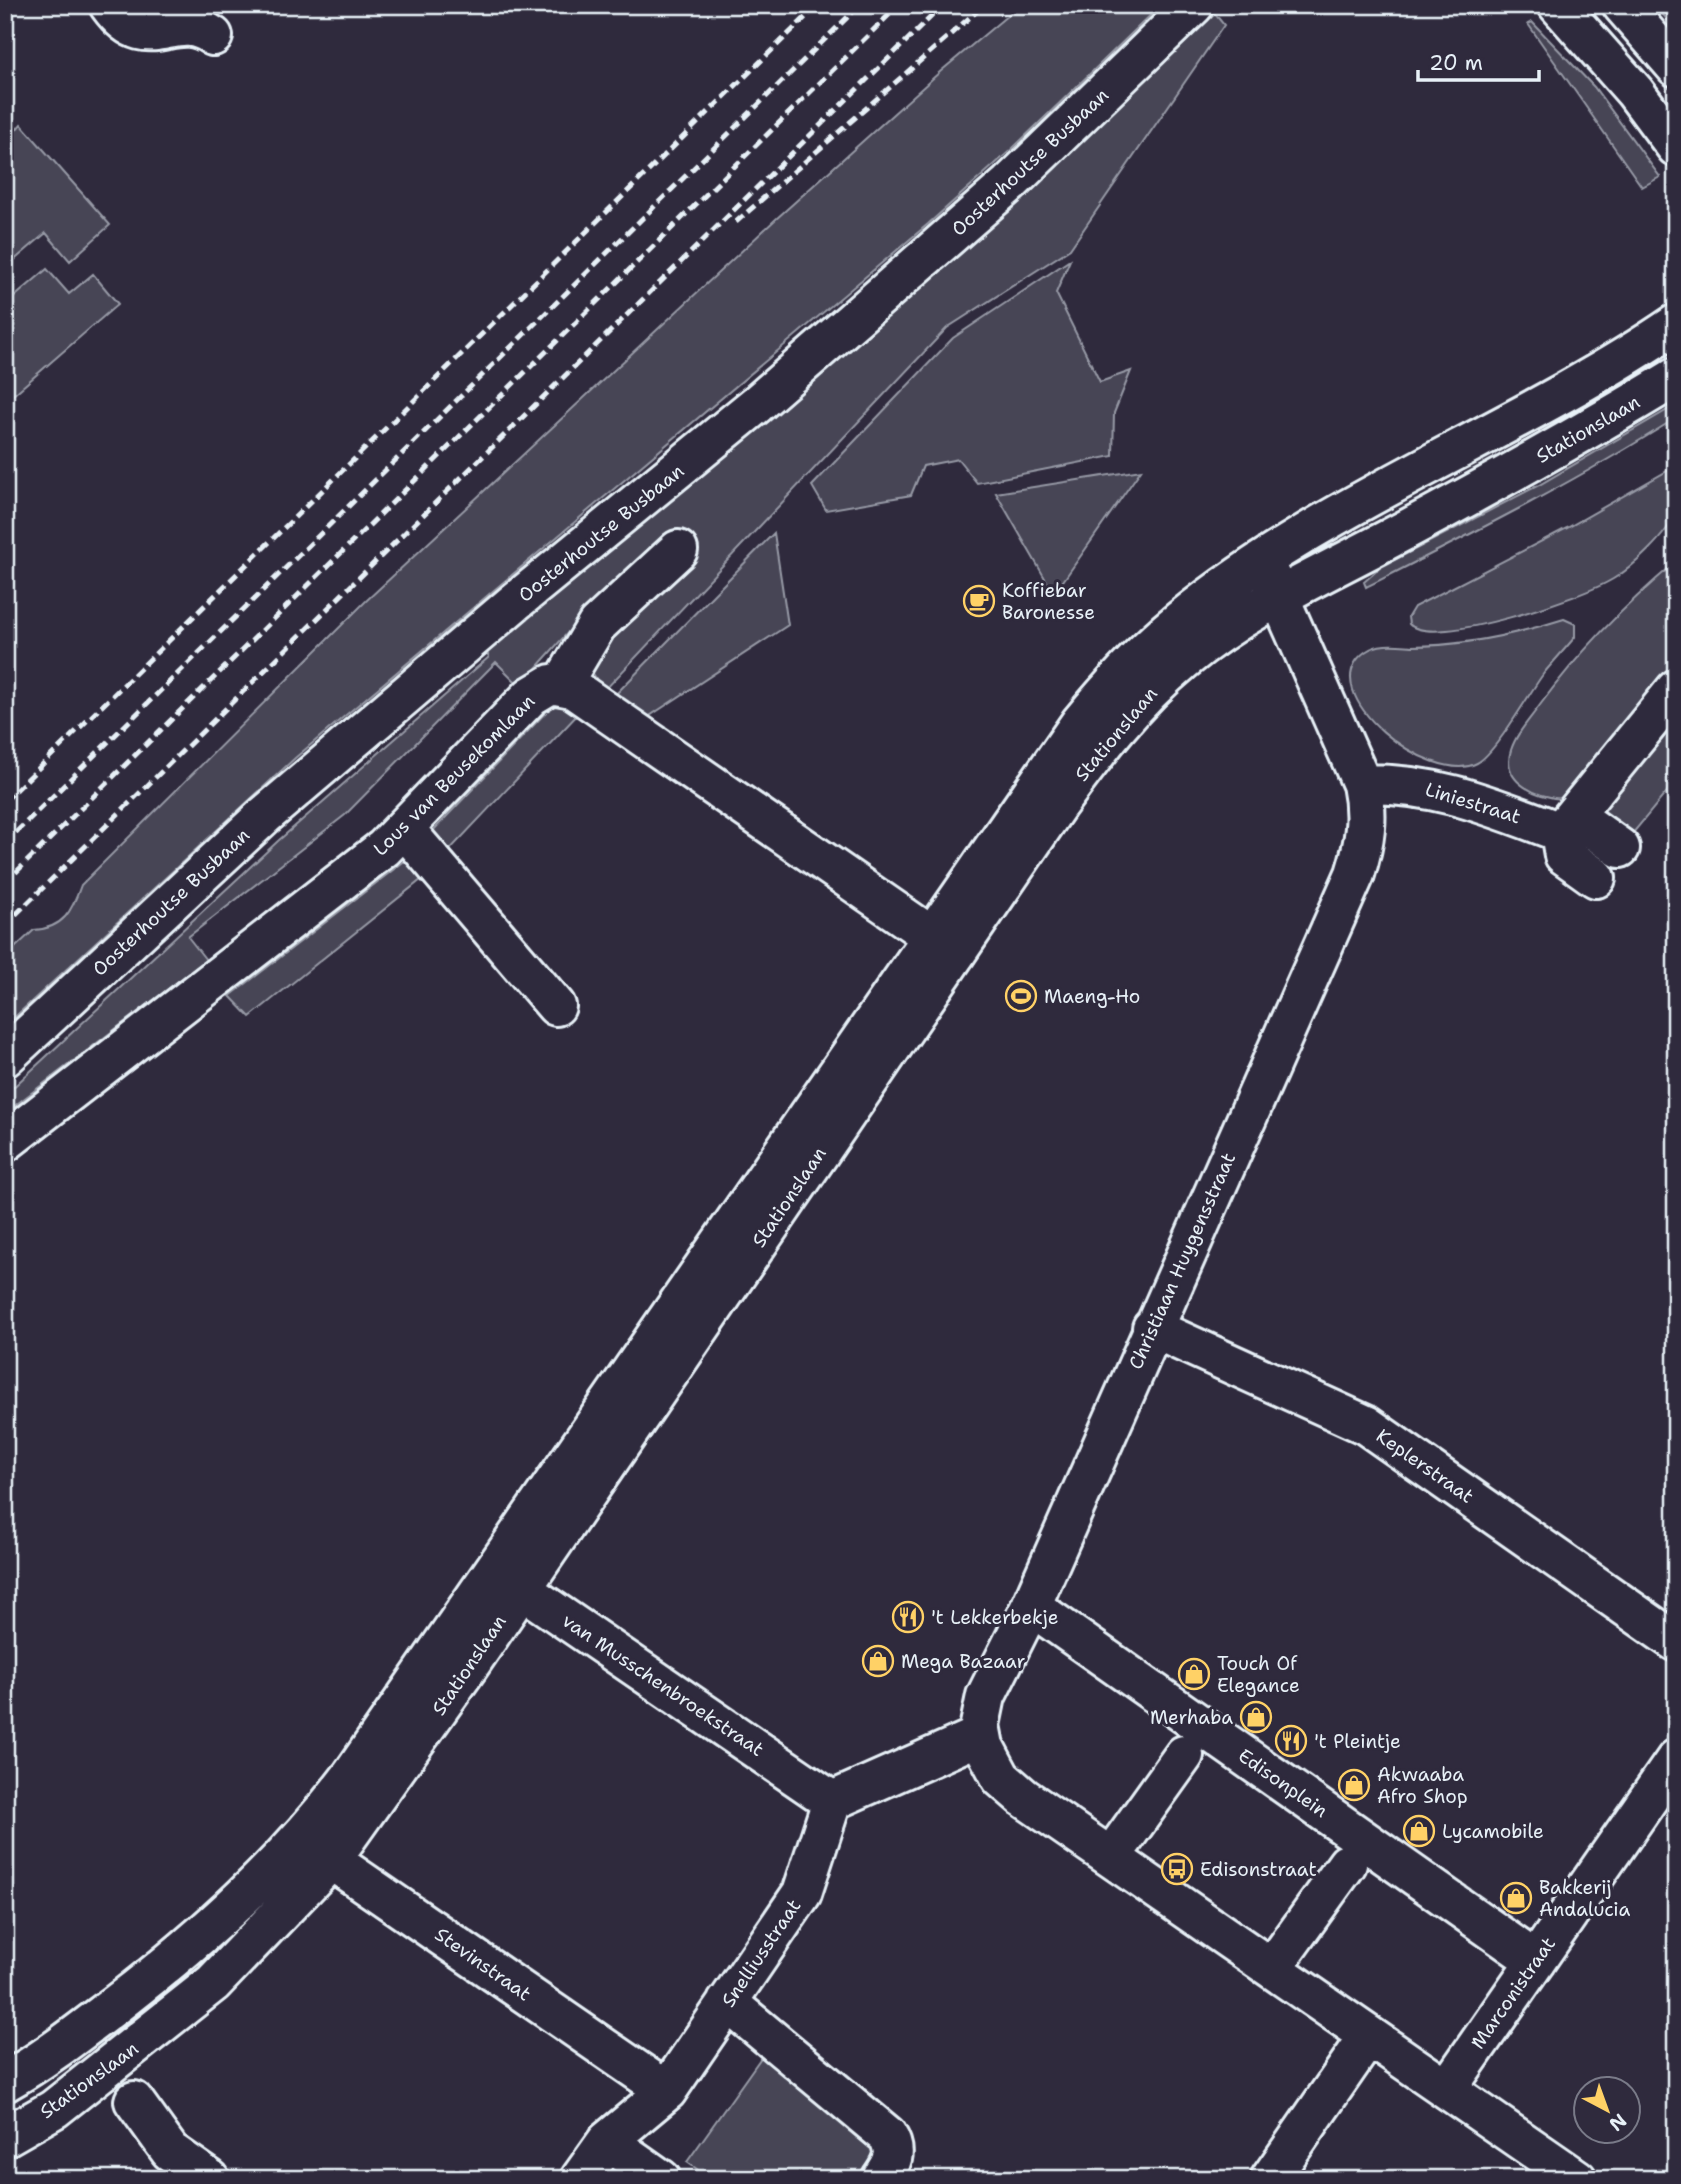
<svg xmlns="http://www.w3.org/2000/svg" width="1681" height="2184" viewBox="0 0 1681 2184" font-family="'Shantell Sans',sans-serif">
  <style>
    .green { fill: #464455; stroke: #979aa6; stroke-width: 2 }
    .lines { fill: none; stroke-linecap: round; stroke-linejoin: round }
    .minor-casing { stroke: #e8f1f8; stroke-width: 44 }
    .major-casing { stroke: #e8f1f8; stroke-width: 44 }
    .minor { stroke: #2f2a3d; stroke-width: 38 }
    .major { stroke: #2f2a3d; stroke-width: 38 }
    .rail { stroke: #e8f1f8; stroke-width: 5; stroke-dasharray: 10 5; stroke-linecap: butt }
    .labels { text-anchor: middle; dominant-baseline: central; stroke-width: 6; stroke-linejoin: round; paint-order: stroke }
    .street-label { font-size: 19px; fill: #e8f1f8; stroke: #2f2a3d }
    .poi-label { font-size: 19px; fill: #e8f1f8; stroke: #2f2a3d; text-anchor: start }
  </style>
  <rect width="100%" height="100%" fill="#2f2a3d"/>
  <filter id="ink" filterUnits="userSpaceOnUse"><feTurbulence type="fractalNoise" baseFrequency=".0143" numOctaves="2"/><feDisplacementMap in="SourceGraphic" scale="14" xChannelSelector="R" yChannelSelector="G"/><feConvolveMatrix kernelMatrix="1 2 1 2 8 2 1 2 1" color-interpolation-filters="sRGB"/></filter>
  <g filter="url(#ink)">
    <!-- green -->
    <path class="green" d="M1020,5h141l-148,143 -85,76 -633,534 -290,268v-69l29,-27c30,-2 38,-19 47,-45l285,-284 410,-382 165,-148z
      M1654,5h22v24z
      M1215,14l9,11 -154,224 -123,79 -343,363 -12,-19 -3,-12 16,-21 91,-82 -23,-26 -85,79 -68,76 -24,-24 -151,153 -157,122 18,23 -201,153v-18l273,-254 211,-184 -3,-7 518,-435z
      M1532,22l62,65 66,90 -18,10 -114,-163z
      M21,124l89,101 -40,36 -24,-28 -41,35v-125z
      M1070,260l-14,33 44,89 31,-11 -17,42 -1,43 -136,27 -19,-24 -35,7 -12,29 -85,15 -14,-24 141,-148z
      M47,269l22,25 24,-20 25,30 -113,98v-97z
      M1676,405v13c-99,63 -205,116 -310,169l-2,-5 17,-15 158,-82z
      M1676,466c0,13 4,36 -1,48 -7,20 -44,55 -62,65 -29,18 -180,70 -204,45l-1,-7 6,-10 153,-79z
      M1141,470l-87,124 -58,-101z
      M774,533l14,92 -143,94 -31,-23z
      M1676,562v113l-111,124c-25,-1 -65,-15 -54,-49 5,-16 19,-31 29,-45 39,-53 85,-100 136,-143z
      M1564,619l11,5v13c-10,12 -21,24 -31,36 -15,20 -48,80 -67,90 -45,24 -167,-70 -112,-111 14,-10 32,-7 47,-6 53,0 102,-11 152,-27z
      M561,702l19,10 -136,144 -17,-19 123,-129z
      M1676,710v71l-43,52 -28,-20 -3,-6z
      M411,856l16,19 -177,142 -20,-21z
      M765,2052l109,95 2,9 -9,23h-156l-24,-17z"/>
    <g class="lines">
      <!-- minor casing -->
      <g class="minor-casing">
        <path id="minor" d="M109,5c39,55 64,2 104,31
          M1558,5l77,87 41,55
          M1622,5l54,62
          M1266,567l96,217c7,33 3,58 -7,90l-324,732 -45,90 -6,29 4,21 17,32 22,19 554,382
          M562,684l35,-59 81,-75
          M1362,784c76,-1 128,22 198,48l116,-143
          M404,828l152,178
          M1596,878l-32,-23 -4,-23 29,-6 31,22
          M5,1057l260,-242 250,-213 242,-198 252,-220 185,-179
          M5,1142l379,-294 147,-152 20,-12 21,4 384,265
          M1152,1328l214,97 310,217
          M495,1571l337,230
          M1031,1606l505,355
          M301,1850l30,10 336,231
          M1111,1857l73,-102
          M1272,1968l75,-104
          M727,2002l160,133c11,17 5,28 -6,44
          M1447,2089l229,-330
          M134,2101l36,50 40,28
          M607,2141l54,38
          M580,2179l27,-38 60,-50 135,-198 30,-92 149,-66
          M1270,2179l99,-143"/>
      </g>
      <!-- major casing -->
      <g class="major-casing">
        <path id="major" d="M5,2082c41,-23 77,-52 114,-80 87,-67 166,-139 233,-227l728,-1052c27,-33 55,-64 87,-92 152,-129 345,-195 509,-307
          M5,2137l49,-28 159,-126 118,-123 138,-194 587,-859c39,-53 77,-105 128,-147 60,-50 133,-83 201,-119 98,-52 196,-106 291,-164"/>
      </g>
      <!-- minor -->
      <use href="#minor" class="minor"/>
      <!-- major -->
      <use href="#major" class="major"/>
      <!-- rail -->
      <path class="rail" d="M736,222l248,-217
        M5,801l813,-796
        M5,843l855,-838
        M5,883l894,-878
        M5,925l938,-920"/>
    </g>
  </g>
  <!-- icons -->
  <defs>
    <g id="cafe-ring" transform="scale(1.575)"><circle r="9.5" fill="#2f2a3d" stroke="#ffd166" stroke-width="1.5"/><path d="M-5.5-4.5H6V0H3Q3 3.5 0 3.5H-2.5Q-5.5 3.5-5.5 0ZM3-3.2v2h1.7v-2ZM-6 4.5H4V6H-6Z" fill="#ffd166"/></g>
    <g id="stadium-ring" transform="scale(1.575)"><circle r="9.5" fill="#2f2a3d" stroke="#ffd166" stroke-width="1.5"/><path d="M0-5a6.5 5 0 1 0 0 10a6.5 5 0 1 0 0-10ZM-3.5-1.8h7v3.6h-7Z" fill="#ffd166"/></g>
    <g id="restaurant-ring" transform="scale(1.575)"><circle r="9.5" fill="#2f2a3d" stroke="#ffd166" stroke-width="1.5"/><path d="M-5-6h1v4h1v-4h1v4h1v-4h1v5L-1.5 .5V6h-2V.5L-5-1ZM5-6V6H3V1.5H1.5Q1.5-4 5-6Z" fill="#ffd166"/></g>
    <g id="shop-ring" transform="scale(1.575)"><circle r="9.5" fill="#2f2a3d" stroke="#ffd166" stroke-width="1.5"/><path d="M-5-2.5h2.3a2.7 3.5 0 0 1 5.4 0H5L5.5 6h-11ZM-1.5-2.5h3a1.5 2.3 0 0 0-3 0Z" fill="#ffd166"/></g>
    <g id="bus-ring" transform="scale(1.575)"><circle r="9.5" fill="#2f2a3d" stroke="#ffd166" stroke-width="1.5"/><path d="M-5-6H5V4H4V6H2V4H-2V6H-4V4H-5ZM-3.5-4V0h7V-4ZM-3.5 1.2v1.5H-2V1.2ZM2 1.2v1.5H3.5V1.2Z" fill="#ffd166"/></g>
  </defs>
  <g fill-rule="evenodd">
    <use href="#cafe-ring" x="979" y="601"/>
    <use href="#stadium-ring" x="1021" y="996"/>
    <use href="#restaurant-ring" x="908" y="1617"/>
    <use href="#shop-ring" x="878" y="1661"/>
    <use href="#shop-ring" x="1194" y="1674"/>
    <use href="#shop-ring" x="1256" y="1717"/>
    <use href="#restaurant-ring" x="1291" y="1741"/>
    <use href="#shop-ring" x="1354" y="1785"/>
    <use href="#shop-ring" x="1419" y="1831"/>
    <use href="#bus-ring" x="1177" y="1869"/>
    <use href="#shop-ring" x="1516" y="1898"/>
  </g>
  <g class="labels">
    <!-- street labels -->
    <g class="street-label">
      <text transform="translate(1030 162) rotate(-43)">Oosterhoutse Busbaan</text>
      <text transform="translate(1588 429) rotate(-30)">Stationslaan</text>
      <text transform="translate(601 533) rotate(-39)">Oosterhoutse Busbaan</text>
      <text transform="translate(1116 734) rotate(-50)">Stationslaan</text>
      <text transform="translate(454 775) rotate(-45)">Lous van Beusekomlaan</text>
      <text transform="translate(1473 803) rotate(17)">Liniestraat</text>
      <text transform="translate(171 902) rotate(-43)">Oosterhoutse Busbaan</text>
      <text transform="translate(789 1197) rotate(-56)">Stationslaan</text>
      <text transform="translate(1182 1261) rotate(-66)">Christiaan Huygensstraat</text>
      <text transform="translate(1425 1466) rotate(35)">Keplerstraat</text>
      <text transform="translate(469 1665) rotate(-56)">Stationslaan</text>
      <text transform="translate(663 1685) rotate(34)">van Musschenbroekstraat</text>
      <text transform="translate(1283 1783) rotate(35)">Edisonplein</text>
      <text transform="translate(761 1953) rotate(-56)">Snelliusstraat</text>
      <text transform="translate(483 1964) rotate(35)">Stevinstraat</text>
      <text transform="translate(1513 1993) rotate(-55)">Marconistraat</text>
      <text transform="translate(89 2080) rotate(-36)">Stationslaan</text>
    </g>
    <!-- poi labels -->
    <g class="poi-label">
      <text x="1002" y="590">Koffiebar<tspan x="1002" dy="22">Baronesse</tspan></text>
      <text x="1044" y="996">Maeng-Ho</text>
      <text x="931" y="1617">'t Lekkerbekje</text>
      <text x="901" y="1661">Mega Bazaar</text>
      <text x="1217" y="1663">Touch Of<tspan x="1217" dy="22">Elegance</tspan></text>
      <text x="1233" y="1717" text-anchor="end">Merhaba</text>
      <text x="1314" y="1741">'t Pleintje</text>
      <text x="1377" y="1774">Akwaaba<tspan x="1377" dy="22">Afro Shop</tspan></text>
      <text x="1442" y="1831">Lycamobile</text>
      <text x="1200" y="1869">Edisonstraat</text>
      <text x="1539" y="1887">Bakkerij<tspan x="1539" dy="22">Andalucia</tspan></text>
    </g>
  </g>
  <!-- margin -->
  <rect width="1681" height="2184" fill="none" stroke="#2f2a3d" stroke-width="28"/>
  <rect x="14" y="14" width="1653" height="2156" fill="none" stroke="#e8f1f8" stroke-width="2.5" filter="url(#ink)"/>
  <!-- north arrow -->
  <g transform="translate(1607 2110) rotate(139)"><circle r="33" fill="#2f2a3d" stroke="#797a88" stroke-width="2"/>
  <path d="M0-5L12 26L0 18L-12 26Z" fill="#ffd166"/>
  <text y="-10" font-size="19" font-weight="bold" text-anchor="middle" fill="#e8f1f8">N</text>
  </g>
  <!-- scale -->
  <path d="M1418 70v10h121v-10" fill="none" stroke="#e8f1f8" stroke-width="3.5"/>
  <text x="1429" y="70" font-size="21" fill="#e8f1f8" stroke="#2f2a3d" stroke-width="5" paint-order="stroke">20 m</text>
</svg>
